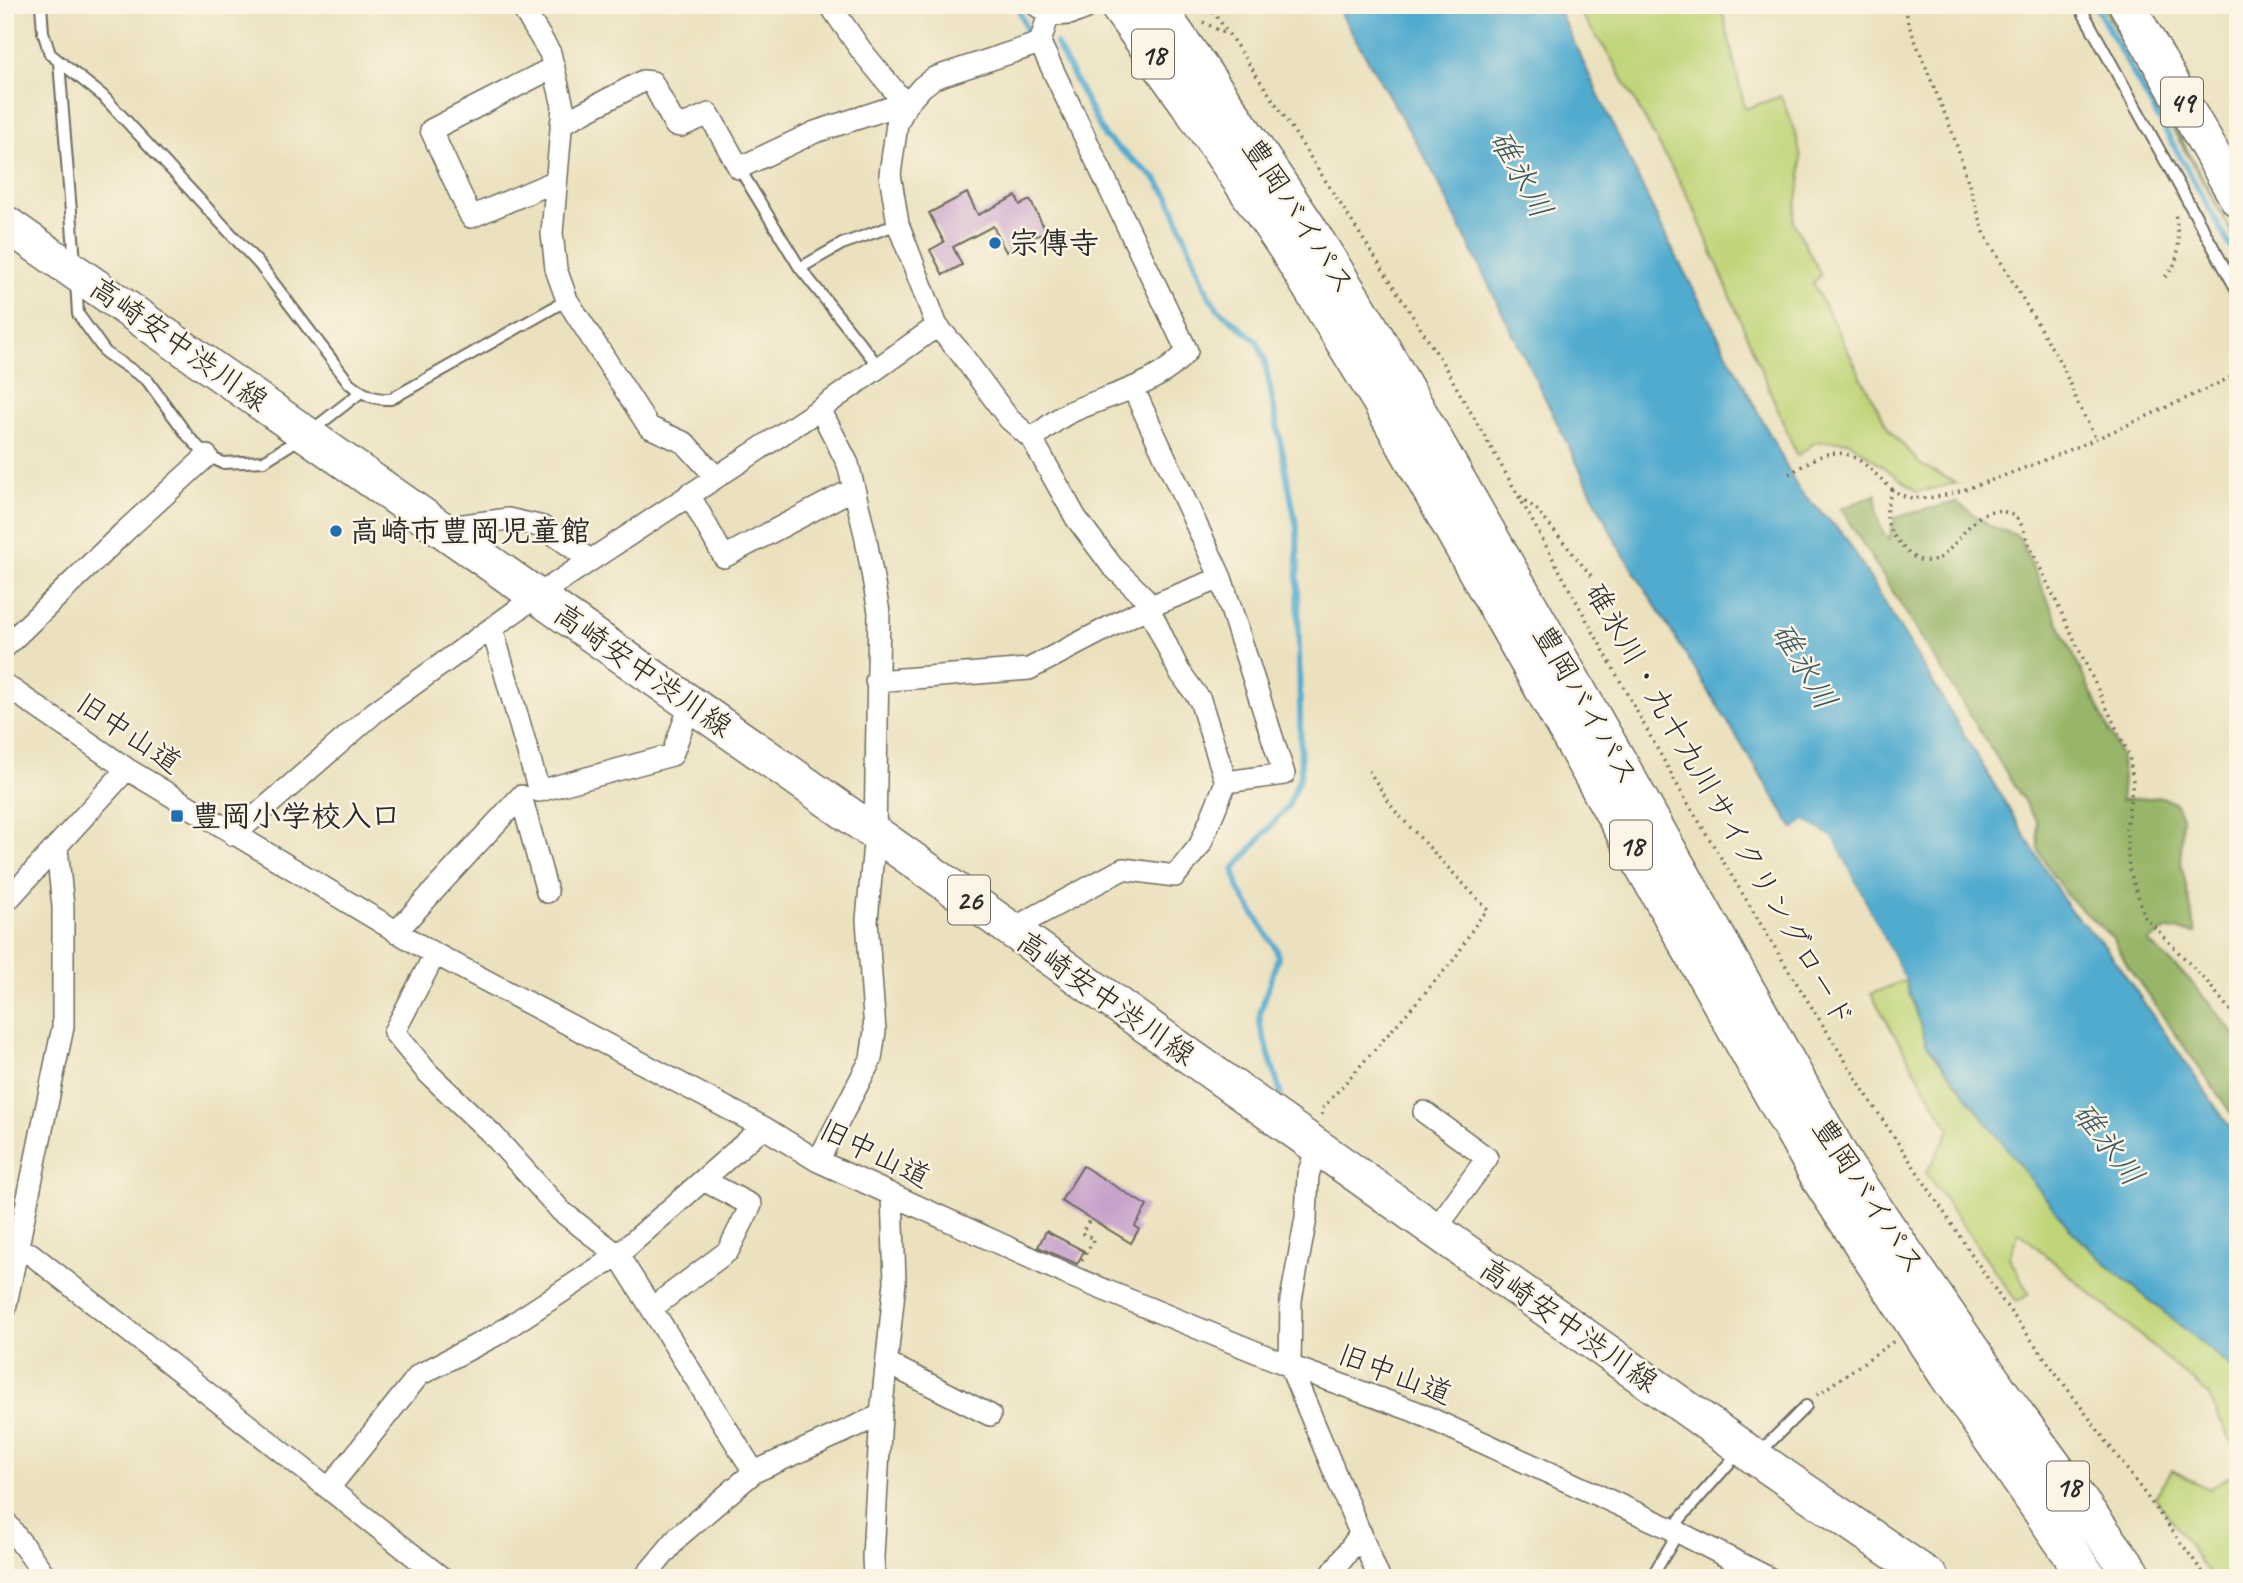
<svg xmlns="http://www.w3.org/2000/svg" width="2243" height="1583" viewBox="0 0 2243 1583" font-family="Caveat,'Klee One',sans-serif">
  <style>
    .green { fill: #c0d579; stroke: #768052; stroke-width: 2 }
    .forest { fill: #98b669; stroke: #62704a; stroke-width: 2 }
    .water { fill: #51abcf; stroke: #3e6b7d; stroke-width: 2 }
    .pier { fill: #ebe1be }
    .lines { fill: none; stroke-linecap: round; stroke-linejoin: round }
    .stream { stroke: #51abcf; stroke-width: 6 }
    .building { fill: #c7a1ca }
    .service-casing { stroke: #6e6b5e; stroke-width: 14 }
    .minor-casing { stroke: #6e6b5e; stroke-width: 24 }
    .primary-casing { stroke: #6e6b5e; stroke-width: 38 }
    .trunk-casing { stroke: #6e6b5e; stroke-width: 40 }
    .path { stroke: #6e6b5e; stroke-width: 3.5; stroke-dasharray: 2 5; stroke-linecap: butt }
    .service { stroke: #fff; stroke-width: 10 }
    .minor { stroke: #fff; stroke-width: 21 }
    .primary { stroke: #fff; stroke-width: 35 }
    .trunk { stroke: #fff; stroke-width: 37 }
    .poi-dot { fill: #1f6fb2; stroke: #fcf5e5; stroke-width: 2.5 }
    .labels { text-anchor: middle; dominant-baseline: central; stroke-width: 5; stroke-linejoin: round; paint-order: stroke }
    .shield { fill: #fcf5e5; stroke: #6a6863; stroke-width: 2 }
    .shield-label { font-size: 28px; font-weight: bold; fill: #2b2b2b }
    .street-label { font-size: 30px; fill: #2b2b2b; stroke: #fcf5e5 }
    .poi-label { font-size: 30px; font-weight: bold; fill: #2b2b2b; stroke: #fcf5e5; text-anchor: start }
    .water-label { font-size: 32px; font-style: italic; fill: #385864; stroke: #fcf5e5 }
  </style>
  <rect width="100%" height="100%" fill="#fcf5e5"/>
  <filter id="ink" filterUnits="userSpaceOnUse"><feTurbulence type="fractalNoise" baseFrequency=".0143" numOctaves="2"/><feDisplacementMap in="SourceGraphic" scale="14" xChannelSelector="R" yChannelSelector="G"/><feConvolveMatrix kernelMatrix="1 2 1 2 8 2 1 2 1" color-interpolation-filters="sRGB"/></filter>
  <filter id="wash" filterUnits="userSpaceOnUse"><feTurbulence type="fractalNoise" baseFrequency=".00686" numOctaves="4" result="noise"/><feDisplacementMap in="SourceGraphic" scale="28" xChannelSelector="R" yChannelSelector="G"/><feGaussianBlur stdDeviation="1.57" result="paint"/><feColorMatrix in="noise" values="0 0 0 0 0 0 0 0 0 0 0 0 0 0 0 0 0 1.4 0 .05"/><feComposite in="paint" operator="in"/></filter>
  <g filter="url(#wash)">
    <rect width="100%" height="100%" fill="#ebe1be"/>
    <!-- green -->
    <path class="green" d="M1575,5h146l24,104 36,-13 15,39 5,23v20l-8,43 28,54 -8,8 75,146 33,36 36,18 -39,9 -70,-51 -32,1 -19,14 -104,-250 -82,-148z
      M1905,980l22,65 144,185 36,35 131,108v84l-30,-63 -189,-162 -10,25 20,37 -12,8 -91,-129 24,-43 -79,-136z
      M2172,1470l36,19 30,-18v107h-26l-57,-81z"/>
    <!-- forest -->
    <path class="forest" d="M2102,5h6l130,238 -123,-214z
      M1877,494c-1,18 0,31 11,46l8,-23 60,-15 35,24 27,10 102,218 3,24 -2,22 41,-3 13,6 7,14 -1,45 15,71 -29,-4 -19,13 40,36 50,60v85l-111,-158 -13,-26 -45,-41 -17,-24 -14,-25 -1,-27 -196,-313z"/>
    <!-- water -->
    <path class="water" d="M1336,5h220l112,236 131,249 45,45 225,374 36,37 133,193v234l-131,-108 -36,-35 -50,-63 -94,-122 -22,-65 -72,-142 -28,-17 -11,8 -177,-285 -185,-374z"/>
    <!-- pier -->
    <path class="pier" d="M1805,821l28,17 72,142 -3,1 -72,-140 -25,-16 -10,7 -4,-1z"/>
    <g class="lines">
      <!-- stream -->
      <path class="stream" d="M1017,5l12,32
        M2095,5l143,255
        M1056,44l49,93 51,42 13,18 40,99 9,13 39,32 7,16 33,172 4,245 -13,32 -54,63 5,21 37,59 2,8 -18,56v12l21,69"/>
    </g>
    <g id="blocks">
      <!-- building -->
      <path class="building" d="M967,193l11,22 38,-19 4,9 10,-5 16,31 -40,21 -13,-26 -40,21 9,18 -19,10 -13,-25 14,-8 -15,-29z
        M1083,1166l64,40 -12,20 4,3 -8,14 -70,-42z
        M1046,1231l38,20 -7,13 -39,-17z"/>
    </g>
  </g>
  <g filter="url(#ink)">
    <use href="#blocks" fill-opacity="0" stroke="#6e6b5e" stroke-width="2"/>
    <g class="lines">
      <!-- service casing -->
      <g class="service-casing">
        <path id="service" d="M41,5l2,27 7,22 53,42 156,168 91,120c14,10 23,16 41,15l176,-99
          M2079,5l159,287
          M59,62l16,200
          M739,168l61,100 80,100
          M800,268l42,-24 56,-20
          M76,281l2,33 28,39 41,27 41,56 19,20 16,7 41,-2 43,-27 54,-42
          M1759,1453l47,-47
          M1651,1578l21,-35 8,-24 59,-67"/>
      </g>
      <!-- minor casing -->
      <g class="minor-casing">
        <path id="minor" d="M521,5l29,48 13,53 -11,127 4,36 11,31 82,127 36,16 30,33
          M830,5l31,45 45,55
          M1036,5c18,15 37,11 56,0
          M554,67l-123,63 40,87 85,-36
          M561,124l82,-43 9,1 23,43 6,1 28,-12 30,54 76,-36 81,-26 10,-1
          M1133,388l88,190 63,196 -58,8
          M1032,439c13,-10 26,-22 41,-28 38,-17 87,-26 114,-60l-147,-308 9,-30
          M689,494l35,63 129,-68
          M442,528l66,-9 35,8 47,33
          M492,628l47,163 133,-36 19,-52
          M5,647l118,-114 84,-77
          M876,681l153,-12 119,-62 73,-29
          M5,685l122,84 297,179 339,179 55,34 255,116 217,89 124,45 262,120 93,47
          M234,835l141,-123 163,-117 282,-186 117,-83
          M5,903l122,-134
          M1010,930l113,-61 52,7 25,-31 26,-63 -26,-82 -21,-29 -36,-75 -31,-30 -36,-48 -44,-79 -23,-20 -50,-68 -22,-25 -39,-102 -8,-50 7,-50 9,-19 16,-18 12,-9 106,-35
          M396,932l125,-136 26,96
          M435,954l-41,78 33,40 66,63 68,76 57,44 136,217
          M1424,1112l63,46 -52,72
          M1317,1147l-9,28 -2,43 -15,82 -1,66 89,212
          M818,1161l53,-102 4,-28 -8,-111 8,-87 4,-221 -14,-78 -17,-70 -28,-55
          M17,1249l14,5 411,324
          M652,1308l76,-57 23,-46 -48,-25
          M5,1309l58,-282v-120l-6,-59
          M887,1363l103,52
          M329,1488l90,-113 77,-40 122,-80 145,-128
          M5,1521l42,57
          M644,1578l35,-42 75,-64 127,-57
          M874,1578l-1,-22 8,-141 14,-133 -3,-87
          M1329,1578l32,-45"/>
      </g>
      <!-- primary casing -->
      <g class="primary-casing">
        <path id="primary" d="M2127,5l111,194
          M5,223l870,610 880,624 176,121"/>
      </g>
      <!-- trunk casing -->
      <g class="trunk-casing">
        <path id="trunk" d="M1118,5l70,97 99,146 92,150 444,785 124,191 141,204
          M1155,5l75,107 77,115 60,96 251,439 228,406 159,232 130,178"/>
      </g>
      <!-- path -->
      <path class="path" d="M1209,5l67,99 165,256 77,135 162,295 106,176 85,136 131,198 205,278
        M1914,5l-8,4 2,14 45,111 32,101 78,132 15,37 18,35
        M1203,22l21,11
        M2165,277c19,-18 13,-41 10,-65
        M1789,474c11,-6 25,-17 38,-20 42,-8 54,42 87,44 26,2 54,-10 78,-18 84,-30 165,-68 246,-106
        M1892,489c-6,20 -10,32 5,51 9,11 18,23 35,21 23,-3 40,-60 73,-49 14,4 18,14 22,28l102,215 4,27 -7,46 3,41 16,48 63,66 30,37
        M1520,496l17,14 56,68
        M1322,1115v-6l130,-147c13,-17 20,-37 36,-52l-94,-100 -25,-39
        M1082,1260l12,-21 -12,-6 8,-14
        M1817,1395l77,-54"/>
      <!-- service -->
      <use href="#service" class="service"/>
      <!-- minor -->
      <use href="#minor" class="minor"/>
      <!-- primary -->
      <use href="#primary" class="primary"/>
      <!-- trunk -->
      <use href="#trunk" class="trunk"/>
    </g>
  </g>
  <!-- markers -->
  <g class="poi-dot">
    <circle cx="995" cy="243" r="7"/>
    <circle cx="336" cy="531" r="7"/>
    <rect x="170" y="809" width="14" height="14" rx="3.5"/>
  </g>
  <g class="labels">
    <!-- shield labels -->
    <g class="shield">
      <rect x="1132" y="29.5" width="42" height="49" rx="5"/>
      <rect x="2161" y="77.5" width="42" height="49" rx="5"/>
      <rect x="1610" y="820.5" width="42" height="49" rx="5"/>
      <rect x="948" y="875.5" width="42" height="49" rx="5"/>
      <rect x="2047" y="1461.5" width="42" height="49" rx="5"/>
    </g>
    <g class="shield-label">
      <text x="1153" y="54">18</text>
      <text x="2182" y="102">49</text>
      <text x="1631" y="845">18</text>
      <text x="969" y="900">26</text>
      <text x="2068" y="1486">18</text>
    </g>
    <!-- street labels -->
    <g class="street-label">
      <text transform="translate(1299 216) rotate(57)">豊岡バイパス</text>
      <text transform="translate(179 344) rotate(35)">高崎安中渋川線</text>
      <text transform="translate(643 670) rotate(35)">高崎安中渋川線</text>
      <text transform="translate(1586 705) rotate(60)">豊岡バイパス</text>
      <text transform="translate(129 733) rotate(34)">旧中山道</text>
      <text transform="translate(1720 805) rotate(60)">碓氷川・九十九川サイクリングロード</text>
      <text transform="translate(1106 998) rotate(35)">高崎安中渋川線</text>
      <text transform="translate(875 1153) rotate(26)">旧中山道</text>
      <text transform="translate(1869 1196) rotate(57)">豊岡バイパス</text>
      <text transform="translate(1569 1325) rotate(35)">高崎安中渋川線</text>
      <text transform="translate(1395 1374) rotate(21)">旧中山道</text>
    </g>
    <!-- poi labels -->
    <g class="poi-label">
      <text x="1009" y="243">宗傳寺</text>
      <text x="350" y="531">高崎市豊岡児童館</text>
      <text x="191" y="816">豊岡小学校入口</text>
    </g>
    <!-- water labels -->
    <g class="water-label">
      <text transform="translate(1521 174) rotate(61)">碓氷川</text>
      <text transform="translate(1804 666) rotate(59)">碓氷川</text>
      <text transform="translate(2108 1144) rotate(53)">碓氷川</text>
    </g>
  </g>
  <!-- margin -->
  <rect width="2243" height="1583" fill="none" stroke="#fcf5e5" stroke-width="28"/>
</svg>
